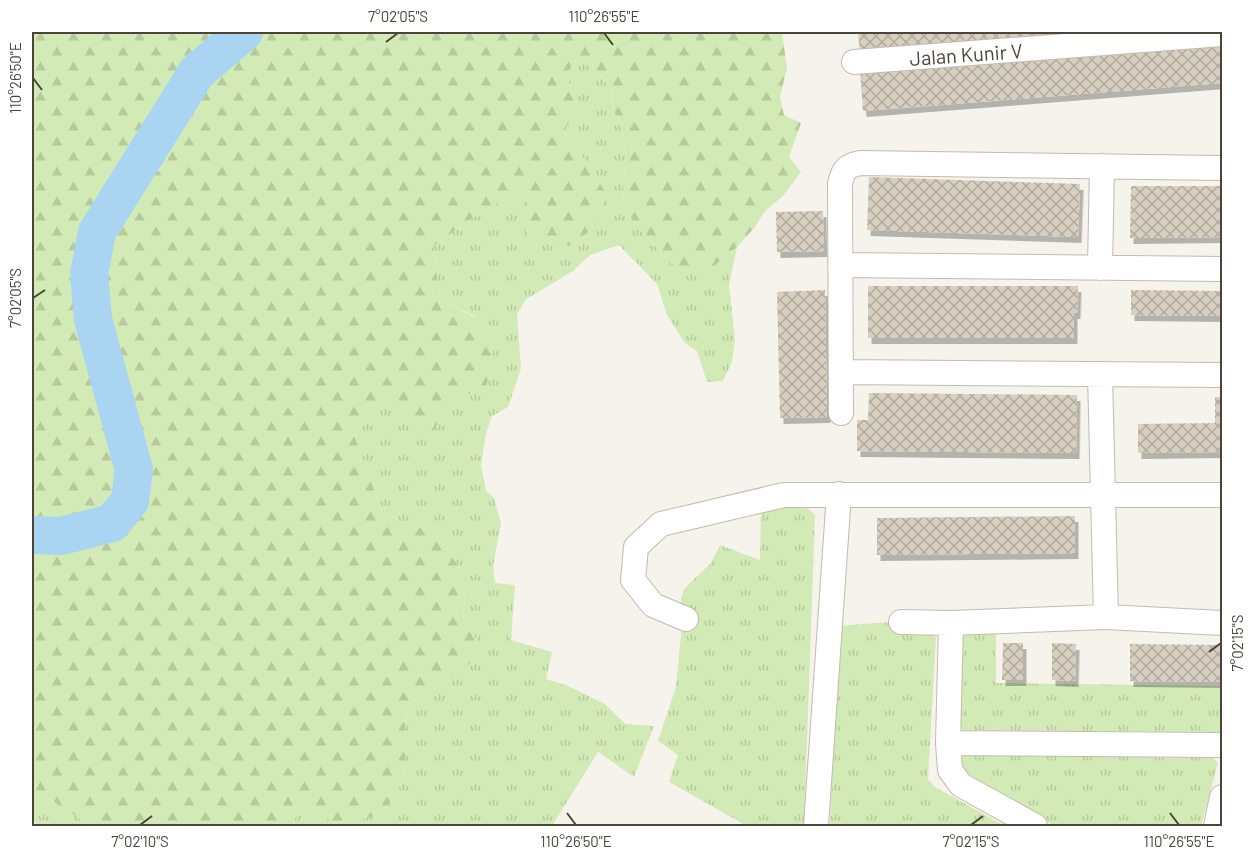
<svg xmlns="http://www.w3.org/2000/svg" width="1254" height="858" viewBox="0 0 1254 858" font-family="Barlow,sans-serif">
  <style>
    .grass { fill: url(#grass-tufts) }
    .forest { fill: url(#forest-firs) }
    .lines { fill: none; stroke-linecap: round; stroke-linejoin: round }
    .river { stroke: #a9d4f2; stroke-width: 38 }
    .building { fill: url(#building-cross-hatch); filter: url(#shadow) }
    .street-casing { stroke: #c2bbae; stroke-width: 26 }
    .street { stroke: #fff; stroke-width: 24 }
    .ticks { fill: none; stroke: #4b4439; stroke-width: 2 }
    .labels { text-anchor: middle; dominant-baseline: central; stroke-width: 4.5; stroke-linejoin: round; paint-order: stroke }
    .street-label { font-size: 20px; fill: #4b4439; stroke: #fff }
    .neatline { fill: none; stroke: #4b4439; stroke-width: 2 }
    .ticks-label { font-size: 15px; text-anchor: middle; fill: #4b4439 }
  </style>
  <defs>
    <pattern id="grass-tufts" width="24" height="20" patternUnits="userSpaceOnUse" patternTransform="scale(1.5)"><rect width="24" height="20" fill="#d2eab5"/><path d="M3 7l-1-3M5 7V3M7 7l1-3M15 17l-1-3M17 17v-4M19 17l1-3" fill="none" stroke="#b6ca9c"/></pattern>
    <pattern id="forest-firs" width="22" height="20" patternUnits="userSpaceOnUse" patternTransform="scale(1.5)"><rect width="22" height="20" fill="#d2eab5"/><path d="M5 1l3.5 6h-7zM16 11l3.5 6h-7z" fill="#b6ca9c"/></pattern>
    <pattern id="building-cross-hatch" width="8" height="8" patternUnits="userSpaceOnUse" patternTransform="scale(1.5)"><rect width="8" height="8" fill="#d8cfc1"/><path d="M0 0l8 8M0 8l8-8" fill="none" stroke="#b1aa9e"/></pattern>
    <filter id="shadow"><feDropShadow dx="3.5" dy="6" stdDeviation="0" flood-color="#0004"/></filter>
  </defs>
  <rect width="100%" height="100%" fill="#f6f3ec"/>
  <!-- grass -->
  <path class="grass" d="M572,61l20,4 18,22 2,18 14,36 -3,63 6,12 41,47 37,9 30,-25 -8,38 6,54 -3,23 -9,19 -16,1 -10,-31 -12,-8 -18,-28 -10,-31 -38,-39 -29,10 -17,16 -48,29 -8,15 4,53 -13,39 -16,9 -6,17 -5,32 5,26 8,7 7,25 -8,43 2,17 20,2 -4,55 41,12 -6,27 22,7 37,18 20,20 29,2 -20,51 -36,-25 -46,74h-259l3,-11 14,-11 26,21c12,-3 30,-5 41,-11 37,-23 28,-71 28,-108l52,-30 21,-35 -15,-19 3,-46 -32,-43 -52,-21 -28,-77 24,-33 97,-85 -36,-20 -5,-51 38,-28 44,-26 15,15 -4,29 59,-74 -22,-30 14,-26 -11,-28z
    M761,506l45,1 9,8 -11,311h-57l-78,-44 9,-27 -20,-14 18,-54 5,-52v-36l3,-10 27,-26 9,-18 40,15z
    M890,622l9,13 32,-3 5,6 -8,141 7,8 70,39h-175l8,-200z
    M996,631v52l226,3v46l-258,-2 -7,-5 5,-91z
    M958,755l255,3 5,5 -17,63h-146l-94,-53z
    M32,770l4,20 55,36h-51l-8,-5z"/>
  <!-- forest -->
  <path class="forest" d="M32,32h750l5,36 -7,29 4,18 17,8 -12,34 12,15 -18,24 -18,15 -10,16 -18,20 -30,25 -16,1 -21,-10 -41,-47 -6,-12 3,-63 -14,-36 -2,-18 -18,-22 -19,-4 -6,17 11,28 -14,26 22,30 20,31 -12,35 -24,18 -43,-10 4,-29 -15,-15 -44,26 -38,28 5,51 36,21 19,30 -8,40 -37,13 -16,31 -55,-30 -24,33 28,77 52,21 32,43 -3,46 15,19 -7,21 -14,14 -52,30c0,37 9,85 -28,108 -11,7 -29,8 -41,11l-26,-21 -14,11 -3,11h-202l-55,-36 -4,-20z"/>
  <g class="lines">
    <!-- river -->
    <path class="river" d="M32,535l29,1 51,-13 18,-22 4,-31 -41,-151 -4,-45 8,-42 100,-160 47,-40"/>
  </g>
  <!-- building -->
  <path class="building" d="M858,32h298l-296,24z
    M1222,41v42l-359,28 -3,-41z
    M869,177l211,7 -2,53 -211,-7z
    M1131,186h91v51l-92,1z
    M823,211l1,40 -47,1 -1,-40z
    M868,286h210l-1,27h-3v25h-206z
    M825,290l2,127 -47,1 -3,-126z
    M1131,290l91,1v25l-91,-1z
    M869,393l208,2 -1,58 -219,-2v-31h11z
    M1215,397h7v55l-84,1v-29l77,-1z
    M1075,516v37l-198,2v-37z
    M1003,643h20v37h-21z
    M1052,643l24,1 -1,37 -23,-1z
    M1130,644l92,1v37l-92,-1z"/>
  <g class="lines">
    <!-- street casing -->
    <g class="street-casing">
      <path id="street" d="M854,62l368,-28
        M842,265l380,4
        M1100,268l2,-102
        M841,372l381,3
        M1100,374l6,243
        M841,413l-1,-229c3,-14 6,-18 20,-21l362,5
        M686,619l-33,-14 -20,-25 3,-33 25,-23 123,-29h438
        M901,622l50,1
        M948,743l274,2
        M816,826l23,-332
        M1035,826l-74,-41 -11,-15 -2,-27 3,-120 155,-6 116,6
        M1216,826l6,-29"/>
    </g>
    <!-- street -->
    <use href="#street" class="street"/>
  </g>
  <!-- ticks -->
  <path class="ticks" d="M604,33l9,12M386,42l12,-9M33,78l9,12M33,298l12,-8M1209,652l12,-9M567,813l9,12M1170,813l9,12M140,825l12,-9M971,825l12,-9"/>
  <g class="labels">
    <!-- street labels -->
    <g class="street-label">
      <text transform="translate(966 54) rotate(-4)">Jalan Kunir V</text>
    </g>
  </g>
  <!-- border -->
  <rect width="1254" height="858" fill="none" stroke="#ffffff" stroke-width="66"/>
  <rect x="33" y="33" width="1188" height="792" class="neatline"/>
  <g class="ticks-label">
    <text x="398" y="22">7°02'05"S</text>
    <text x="604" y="22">110°26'55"E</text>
    <text transform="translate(16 78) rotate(-90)" y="5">110°26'50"E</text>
    <text transform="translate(16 298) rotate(-90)" y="5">7°02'05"S</text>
    <text transform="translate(1238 643) rotate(-90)" y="5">7°02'15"S</text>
    <text x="140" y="847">7°02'10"S</text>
    <text x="576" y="847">110°26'50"E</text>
    <text x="971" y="847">7°02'15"S</text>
    <text x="1179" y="847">110°26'55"E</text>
  </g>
</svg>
